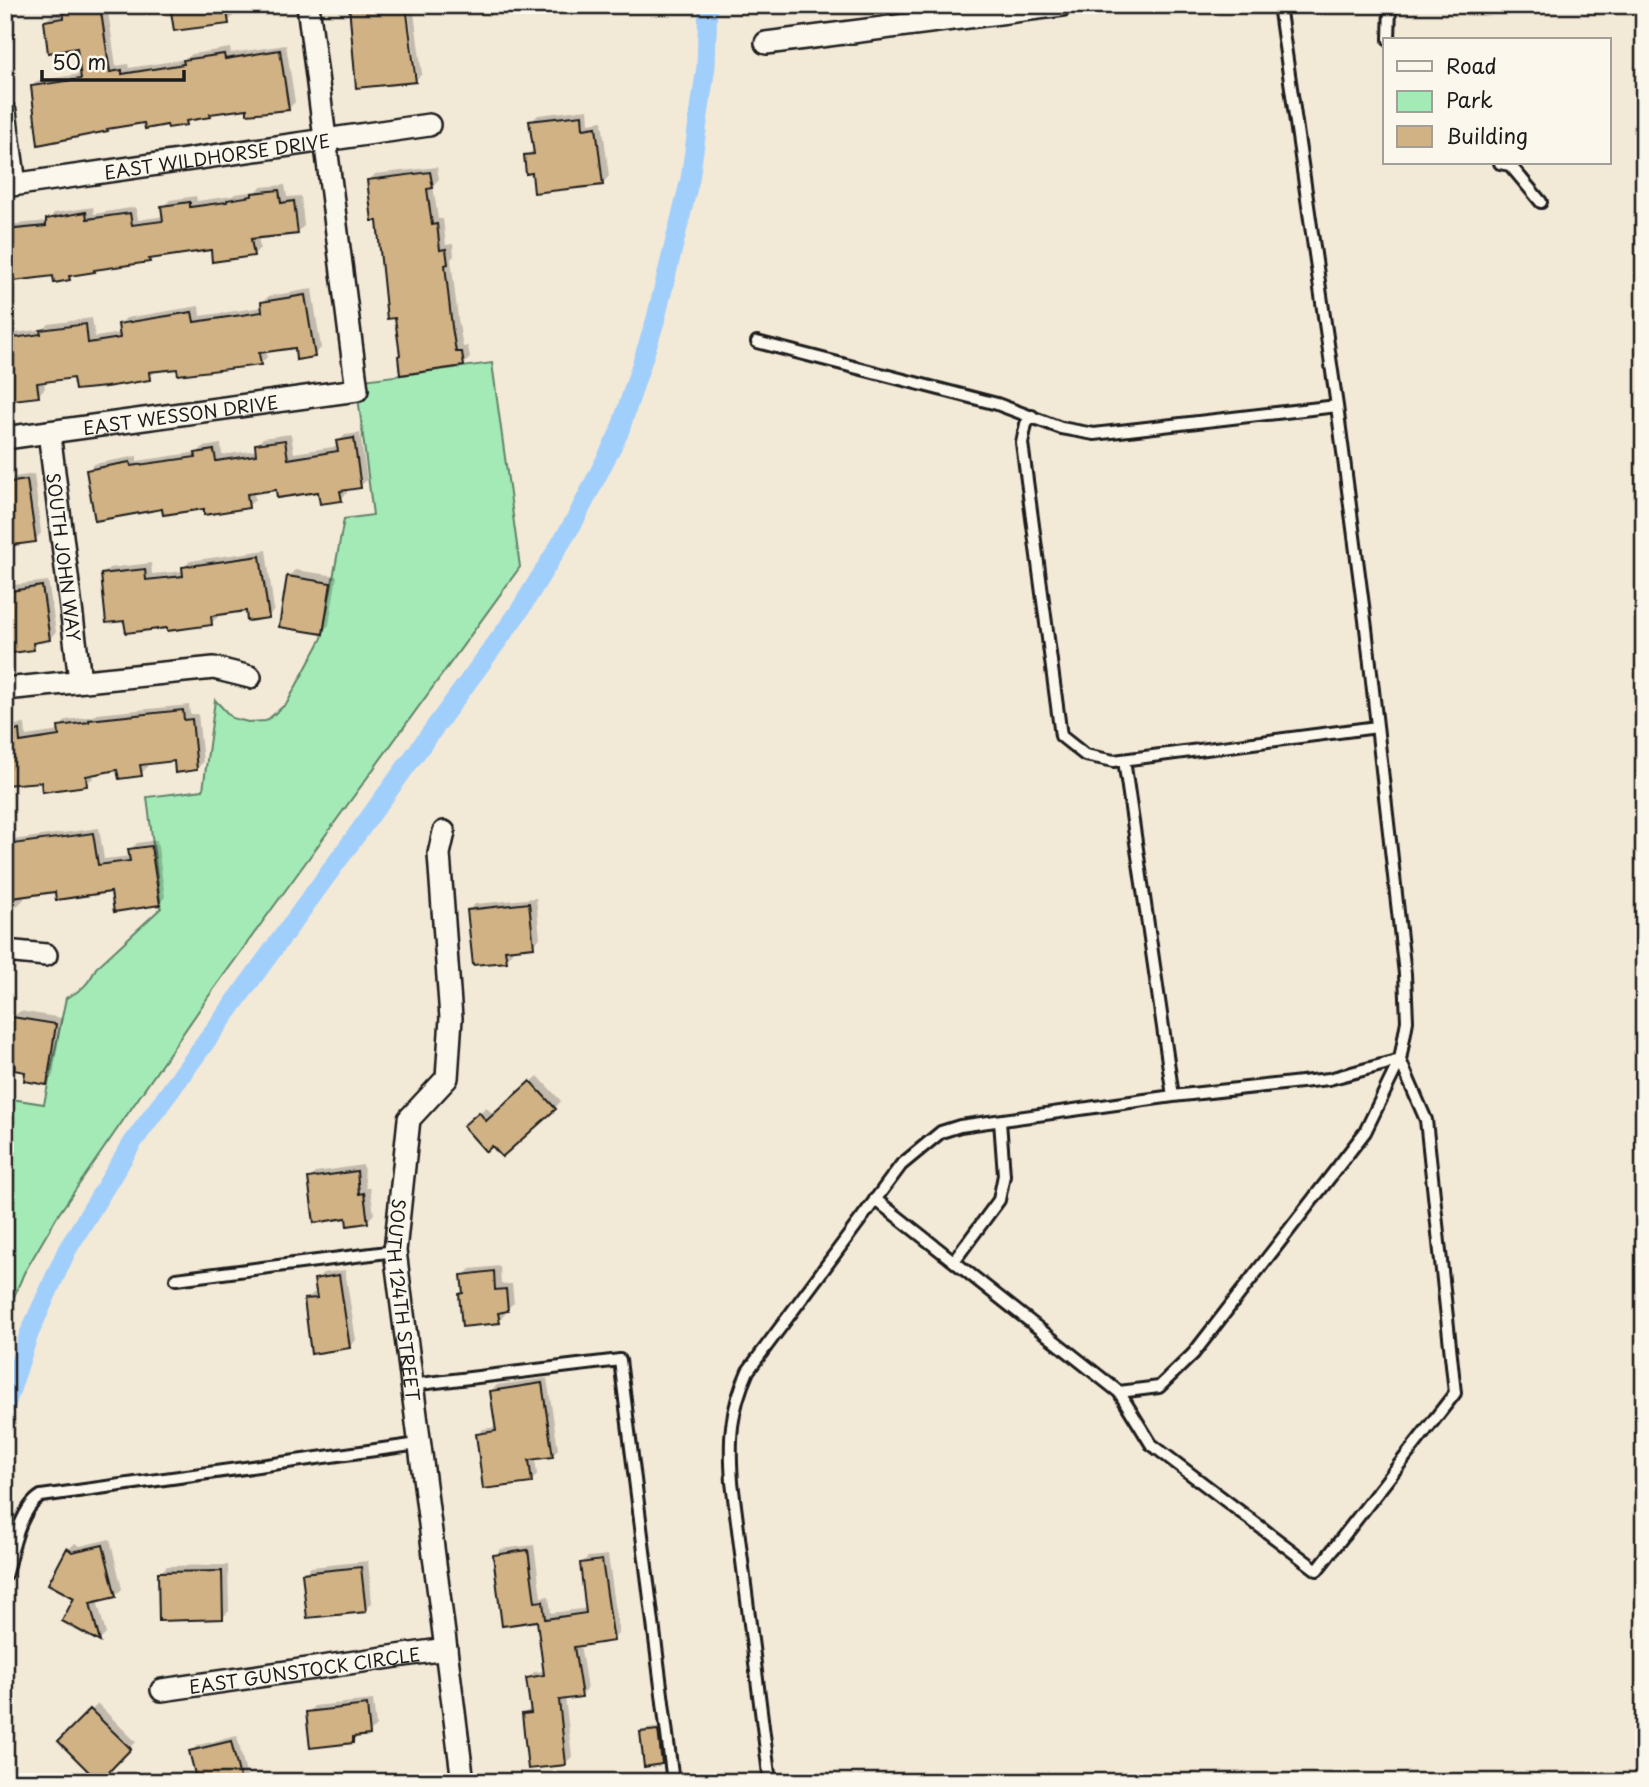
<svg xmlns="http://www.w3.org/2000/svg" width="1649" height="1787" viewBox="0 0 1649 1787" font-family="'Playpen Sans',sans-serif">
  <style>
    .green { fill: #a4eab6; stroke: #608369; stroke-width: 2 }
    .shadow { fill: #0003 }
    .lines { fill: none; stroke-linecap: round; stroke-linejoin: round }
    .canal { stroke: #a1cffc; stroke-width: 19 }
    .building { fill: #d1b285; stroke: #1c1c1c; stroke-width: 2 }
    .lane-casing { stroke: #1c1c1c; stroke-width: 16 }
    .street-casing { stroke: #1c1c1c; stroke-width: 26 }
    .lane { stroke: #fbf7ec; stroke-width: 10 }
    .street { stroke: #fbf7ec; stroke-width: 21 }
    .labels { text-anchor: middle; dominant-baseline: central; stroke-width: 5; stroke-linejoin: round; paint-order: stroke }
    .street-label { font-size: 18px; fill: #1c1c1c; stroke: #fbf7ec }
  </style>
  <rect width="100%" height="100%" fill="#f3e9d7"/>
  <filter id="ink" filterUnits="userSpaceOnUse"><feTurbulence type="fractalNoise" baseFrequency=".0143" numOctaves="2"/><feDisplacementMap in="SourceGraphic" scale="14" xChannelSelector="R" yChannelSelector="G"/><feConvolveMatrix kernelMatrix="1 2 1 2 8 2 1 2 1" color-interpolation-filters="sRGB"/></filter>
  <g filter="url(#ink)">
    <!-- green -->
    <path class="green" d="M492,363l28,204 -312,430 -150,218 -34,58 -19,45v-220l39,6 22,-106c15,-7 23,-14 30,-30l65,-60 -14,-111 56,-7 12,-90 17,18 16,4 18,-1 21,-18 35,-65 22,-119 29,-4 -17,-134z"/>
    <!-- shadow -->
    <path class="shadow" d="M55,5h52l9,61 12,-2 1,4 57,-9 6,-5 38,-6 1,5 55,-8 9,57 -6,6 -41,-1 -35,5 -3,3 -19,3 -5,5 -40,-2 -36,5 -3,3 -75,-43 7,-6 43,-6 -4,-28 -33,-25 7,-6 5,-1z
      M173,5h61v10l-6,7z
      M408,5h5l9,69 -7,6 -2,-3h4z
      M588,109l1,14 13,-2 7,55 -6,7 -70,-12 -8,-15 10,-7 -4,-27 7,-7z
      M437,167l2,12 -6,6 5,34h5l3,26 7,-1 1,12 -3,3 7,60 5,28 5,-1 2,12 -7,7 -61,-11 -23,-135 -10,-38 6,-7z
      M285,185l2,12 14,-1 3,30 -7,6 -39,4 2,12 -7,7 -41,-7 -59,8 -4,4 -74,13 -6,6 -15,-5 -49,6v-55l43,-4 6,-8 39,-6 1,7 42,-7 2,13 27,-4 -2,-10 7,-6 26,-4 1,5 35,-5 3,-2 22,-3 4,-4z
      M312,289l9,59 -7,7 -18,-9 -30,4 1,7 -7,7 -81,3 -23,3 -7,9 -74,-3 -31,5 1,7 -7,7 -33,5v-51l5,-1 -2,-9 7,-6 29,-4 5,-5 43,-6 3,19 26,-4 -1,-9 6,-6 73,-12 1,10 63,-9 -1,-5 7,-6z
      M360,433l7,47 -7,6 -13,2v5l-6,6 -21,-9 -42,-2 -24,4 1,8 -7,6 -84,1 -76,-37 6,-6 43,-8v5l61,-9 5,-5 18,-3 1,11 36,-5 -1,-5 6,-7 28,-4 3,19 45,-7 -1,-4 7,-7z
      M34,474l7,59 -6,7 -30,4v-57h3v-4l7,-6z
      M266,550l8,60 -6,6 -21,-7 -29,4v4l-7,6 -43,3 -42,-7 -24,-44 7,-7 42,-5 1,11 32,-3 -1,-3 7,-7z
      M295,570l42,6 -8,49 -7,7 -34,-55z
      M48,581l8,51 -7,7 -10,1 -6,9 -28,-9v-54z
      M189,705l1,9h8l5,48 -6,7 -22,-9 -28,3v4l-6,7 -22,-6 -27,5 1,5 -7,6 -44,-4 -37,4v-58l20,-2 1,12 34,-5v-4l6,-7 28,-4 3,-2z
      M99,828l5,31 27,-3 -1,-6 7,-7 20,-3 8,57 -6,7 -46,-14h-57l-33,5 1,4 -7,7 -12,2v-67z
      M536,898l4,40 -7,7 -21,2v6l-6,7 -37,-50 6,-6z
      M20,1011l42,7 -9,58 -7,7 -19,-12 -14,-54z
      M538,1076l23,25 -6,7 -63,35 -20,-23 14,-13 8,8z
      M363,1165l3,23h4l4,26 -7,7 -19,-5 -38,-38 6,-6z
      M500,1266l1,18h11l2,19 -9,7v4l-6,7 -39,-27 4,-4 -1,-14 7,-7z
      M345,1270l11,70 -7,7 -43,-47 7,-7h5l-2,-14 7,-6z
      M547,1378l11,71 -5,6 -18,2 2,18 -6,6 -53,-46 5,-6 14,-2 -6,-36 6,-6z
      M110,1539l12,50 -7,7 -18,4 9,34 -6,6 -35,-20 11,-23 -8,-47 7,-7 5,3z
      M534,1545l7,52 8,-1 2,17 37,-5 -7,-44 7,-7 20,-2 11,78 -6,6 -33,5 7,45 -6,6 -16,2 7,60 -7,6 -42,-49 9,-6 -4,-29 6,-7 11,-1 -7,-52 -43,-63 6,-7z
      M368,1561l4,42 -7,7 -61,-36 7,-7z
      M228,1565l1,46 -7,7 -62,-45 7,-7z
      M373,1700l3,26 -7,7 -10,2 -6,7 -45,-29 6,-7z
      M98,1704l38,38 -37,37 -39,-38z
      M661,1727l5,32 -4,4 -20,-30 4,-4z
      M237,1736l11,46h-50l-7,-30 7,-7z"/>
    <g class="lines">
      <!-- canal -->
      <path class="canal" d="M5,1408l24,-74 38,-84 66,-108 385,-529 57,-93 44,-87 36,-111 35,-143 16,-113 2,-61"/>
    </g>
    <!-- building -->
    <path class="building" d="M89,5h11l10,67 12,-2v4l62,-10 -1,-4 41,-6 1,5 55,-9 9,60 -42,4v-5l-37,5 1,3 -25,4 1,4 -19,3 -1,-3 -22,4 -1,-6 -37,6 1,2 -70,14 -7,-59 50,-7 -4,-31 -29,5 -4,-32 20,-3 -1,-9z
      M170,5h56l3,19 -55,7z
      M349,5h57l10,77 -60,6z
      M582,115l1,14 13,-2 7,58 -69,8 -2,-20 -6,1 -2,-19 10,-1 -5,-33z
      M430,172l3,16 -6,1 5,36 5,-1 3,26 6,-1 2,15 -3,1 7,62 4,25h6l2,14 -64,9 -2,-19 2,-1 -5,-37 -8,1 -10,-98h-5l-5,-41z
      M279,190l2,13 13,-2 4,33 -47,5 3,17 -42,6 -1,-12 -62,9 1,3 -56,8 1,2 -26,4 1,4 -16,3 -1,-7 -48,6v-52l41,-4v-7l40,-7 1,7 43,-6 2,12 31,-4 -2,-15 29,-4v5l37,-5v-2l25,-4v-3z
      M305,295l10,62 -19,3 -1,-12 -36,5 2,12 -83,10 -1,-6 -28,3 1,8 -44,7 -31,3 -2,-12 -36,5 2,14 -34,4v-47l3,-1 -2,-14 35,-5 -1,-4 46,-6 2,19 32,-5 -2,-14 74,-12 2,10 68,-10 -1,-10z
      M354,438l7,50 -21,3 2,10 -22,3 -2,-12 -41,6 -1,-8 -29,4 2,14 -45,7v-6l-41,6 -1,-6 -67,12 -9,-51 44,-8 1,4 65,-9 -1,-4 19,-3 2,11 40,-6 -1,-11 30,-4 3,19 50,-8 -2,-10z
      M27,480l9,62 -31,4 1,-63z
      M260,556l9,62 -22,3 -1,-10 -35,5 1,9 -45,6v-3l-41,5 -2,-12 -18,2 -5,-49 44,-5 1,11 37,-4 -1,-9z
      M287,576l44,7 -8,51 -44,-7z
      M42,586l8,54 -17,3 1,7 -29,4v-62z
      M183,710l1,10 8,-1 5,51 -22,3 -1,-12 -34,4 2,11 -23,3 -2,-9 -31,6 1,10 -45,6 -1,-10 -36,3v-53l14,-2 1,12 39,-6 -1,-10 31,-4v-2z
      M93,833l5,32 32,-4 -2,-12 23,-3 9,59 -46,7 -3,-20 -55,8 -1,-8 -50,7v-54z
      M529,903l5,44 -29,3 2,12 -34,3 -6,-55z
      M12,1017l44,7 -9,61 -23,-4 1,-9 -11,-2 1,-6 -10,-2z
      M530,1081l26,28 -54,48 -10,-11 -6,6 -23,-26 16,-14 7,9z
      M357,1171l2,23 5,-1 4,30 -21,3 -1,-8 -32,5 -6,-45z
      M494,1271l1,19 11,-1 2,22 -10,2 2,10 -38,4 -3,-33 4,-1 -2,-18z
      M339,1275l11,73 -39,6 -7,-55 13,-1 -3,-19z
      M542,1383l11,74 -24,3 3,23 -49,6 -7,-55 20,-3 -6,-40z
      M103,1545l13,52 -26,6 10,39 -38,-21 12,-23 -26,-14 19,-36 5,4z
      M528,1550l7,52 8,-1 2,18 41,-6 -6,-50 22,-3 12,81 -40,6 8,50 -23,3 7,65 -38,4 -6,-55 9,-1 -5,-35 18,-3 -7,-54 -35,5 -9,-71z
      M361,1567l5,45 -59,6 -5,-45z
      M222,1571l1,48 -64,2 -1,-49z
      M367,1705l3,30 -17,2v6l-43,5 -4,-36z
      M90,1709l41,40 -32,33 -41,-41z
      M658,1730l4,34 -18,3 -4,-35z
      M231,1741l10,41h-44l-8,-31z"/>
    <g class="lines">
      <!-- lane casing -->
      <g class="lane-casing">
        <path id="lane" d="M1389,40l1,-35
          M1500,163l10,2 31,37
          M757,342l240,62 64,24 33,6 243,-28
          M1032,416l-6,8 -4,19 39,293 24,19 29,6 263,-34
          M1124,760l49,336
          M875,1199l244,193 40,-5 34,-33 172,-222 35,-72 7,-39 -2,-47 -39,-346 -29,-222 -58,-401
          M954,1261l45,-61 5,-25 -4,-54
          M176,1279l219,-28
          M411,1385l209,-25 53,422
          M5,1576c7,-23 14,-67 36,-80l378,-52
          M770,1782l-38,-300c-3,-43 -2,-71 16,-111l153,-206 40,-33 19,-6 213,-30 156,-17 71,-19 26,60 29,273 -138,177 -166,-126 -32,-52"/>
      </g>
      <!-- street casing -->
      <g class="street-casing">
        <g id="street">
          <path d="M766,43l296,-38"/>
          <path d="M5,112l10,72"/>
          <path id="s1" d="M5,186l424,-61"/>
          <path id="s2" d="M49,432l31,248"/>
          <path id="s3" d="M5,438l352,-48 -49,-385"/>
          <path d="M5,689l209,-21 36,9"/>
          <path id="s4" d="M444,832l-5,22 12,164 -4,60 -38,41 -14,132 68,531"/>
          <path d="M5,951l41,4"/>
          <path id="s5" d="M162,1690l284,-41"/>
        </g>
      </g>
      <!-- lane -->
      <use href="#lane" class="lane"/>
      <!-- street -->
      <use href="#street" class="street"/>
    </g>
  </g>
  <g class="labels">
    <!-- street labels -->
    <g class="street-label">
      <text stroke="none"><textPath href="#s1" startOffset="214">EAST WILDHORSE DRIVE</textPath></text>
      <text stroke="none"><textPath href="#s3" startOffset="177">EAST WESSON DRIVE</textPath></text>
      <text stroke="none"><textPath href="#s2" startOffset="126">SOUTH JOHN WAY</textPath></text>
      <text stroke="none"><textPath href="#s4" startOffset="485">SOUTH 124TH STREET</textPath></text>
      <text stroke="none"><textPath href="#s5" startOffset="144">EAST GUNSTOCK CIRCLE</textPath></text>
    </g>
  </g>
  <!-- margin -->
  <rect width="1649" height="1787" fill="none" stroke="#fbf7ec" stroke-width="28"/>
  <rect x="14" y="14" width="1621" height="1759" fill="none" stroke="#1c1c1c" stroke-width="2.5" filter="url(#ink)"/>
  <!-- legend -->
  <rect x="1383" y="38" width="228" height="126" fill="#fbf7ec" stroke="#a29f99" stroke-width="2"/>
  <rect x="1397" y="61" width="35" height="10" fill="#fbf7ec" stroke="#a29f99" stroke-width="2"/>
  <text x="1446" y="74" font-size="21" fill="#1c1c1c">Road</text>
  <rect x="1397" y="91" width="35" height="21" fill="#a4eab6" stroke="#a29f99" stroke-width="2"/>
  <text x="1446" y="108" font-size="21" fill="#1c1c1c">Park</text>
  <rect x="1397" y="126" width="35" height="21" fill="#d1b285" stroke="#a29f99" stroke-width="2"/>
  <text x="1446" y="144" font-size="21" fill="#1c1c1c">Building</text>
  <!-- scale -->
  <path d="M42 70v10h142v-10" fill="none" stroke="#1c1c1c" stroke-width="3.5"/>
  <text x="52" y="70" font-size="21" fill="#1c1c1c" stroke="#fbf7ec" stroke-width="5" paint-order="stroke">50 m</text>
</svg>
